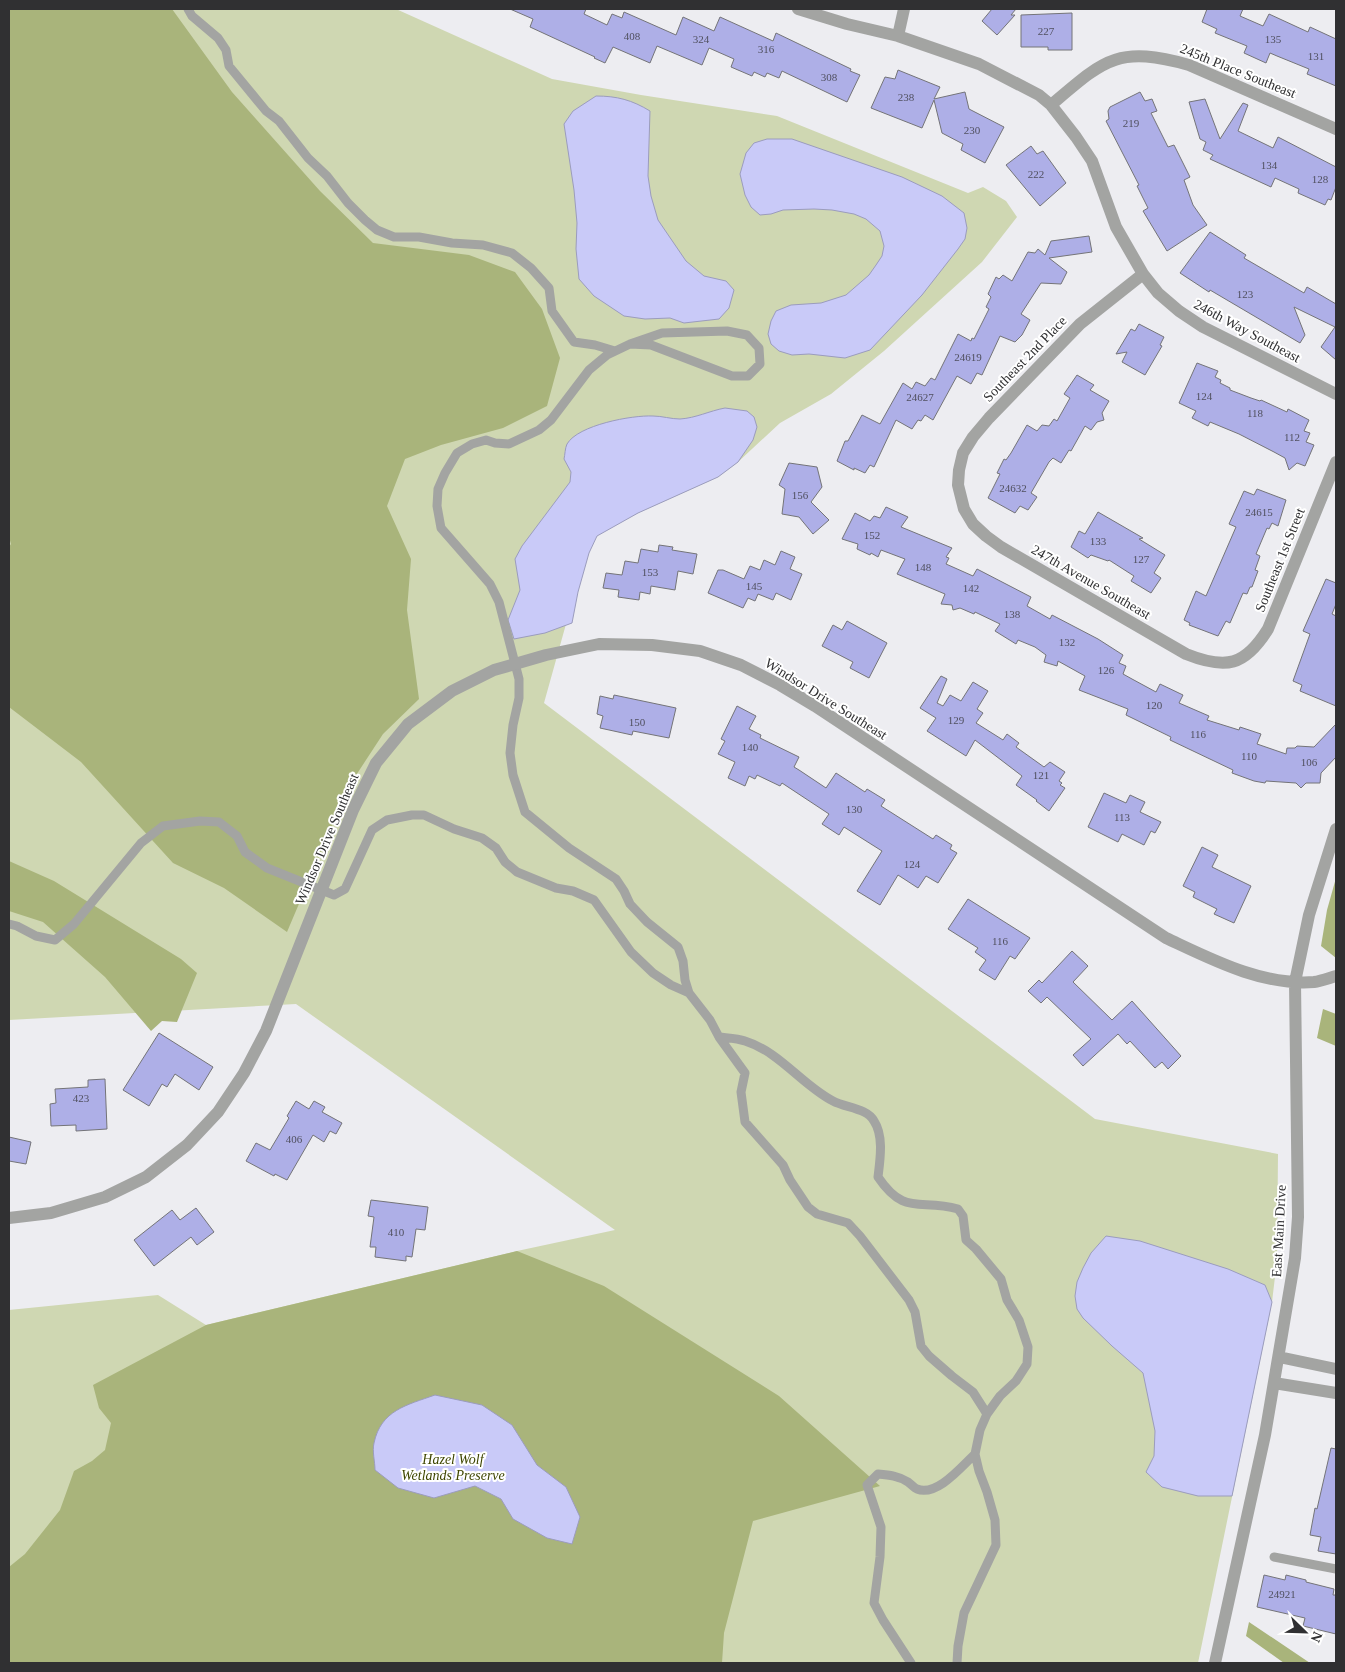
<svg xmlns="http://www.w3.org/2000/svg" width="1345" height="1672" viewBox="0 0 1345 1672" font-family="Georgia,serif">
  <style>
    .green { fill: #cfd7b2 }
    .forest { fill: #a9b47b }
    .water { fill: #c9caf8; stroke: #9b9cbd }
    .building { fill: #aeafe7; stroke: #747478 }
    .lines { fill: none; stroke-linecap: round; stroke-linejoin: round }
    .service { stroke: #a3a4a2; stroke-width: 9 }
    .minor { stroke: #a3a4a2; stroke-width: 12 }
    .labels { text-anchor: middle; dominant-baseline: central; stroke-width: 4; stroke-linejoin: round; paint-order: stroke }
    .number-label { font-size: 11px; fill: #50505f }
    .street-label { font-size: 14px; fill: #303032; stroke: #fff }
    .park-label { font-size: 14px; font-style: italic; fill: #3e4600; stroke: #fff }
  </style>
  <rect width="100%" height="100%" fill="#ededf1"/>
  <!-- green -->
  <path class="green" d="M9,9h387l156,70 89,16 136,21 191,77 15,-6 23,14 11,16 -35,45 -98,89 -53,43 -51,29 -42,39 -20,15 -80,36 -48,25 -46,165 551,416 183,35 -1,106 -5,42 -74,361h-1189v-353l149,-15 48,30 311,-74 98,-21 -319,-226 -287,16z"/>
  <!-- forest -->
  <path class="forest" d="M9,9h163l60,83 88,99 53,52 96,12 46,17 27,37 18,49 -13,48 -44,22 -62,17 -36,14 -18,47 24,53 -4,51 12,89 -36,35 -34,52 -62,146 -63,-44 -51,-25 -92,-101 -72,-55v-160l2,-3 -2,-7z
    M9,861l45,20 127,78 16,14 -20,49 -15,-1 -11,10 -46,-54 -62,-55 -34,-11z
    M1336,878v80l-15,-12 6,-36z
    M1323,1009l13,5v32l-19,-8z
    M517,1251l87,35 175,110 101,90 -127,35 -29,112 -2,30h-713v-96l16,-13 35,-44 14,-39 18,-10 13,-11 6,-27 -12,-15 -6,-23 113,-60z
    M1249,1622l61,41h-26l-38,-27z"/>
  <!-- water -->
  <path class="water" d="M596,96c21,0 36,4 54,15l-2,65 3,20 7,24 28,41 18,15 22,5 8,9 -5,18 -10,11 -35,4 -14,-5 -25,1 -21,-3 -30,-20 -15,-17 -3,-30 1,-26 -3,-33 -10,-66 9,-13z
    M767,139h25l110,38 40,19 22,17 3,15 -2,11 -7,10 -36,46 -52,55 -25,8 -36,-4 -17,1 -13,-4 -8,-7 -3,-10 3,-13 5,-10 15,-6 30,-2 25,-8 23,-20 7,-10 6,-9 2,-10 -4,-15 -14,-12 -12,-5 -22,-4 -18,-1 -31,1 -12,4 -11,1 -9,-8 -6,-12 -5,-21 6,-21 8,-10z
    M725,408l22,3 7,6 3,10 -4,13 -15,22 -20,15 -80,36 -41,23 -8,17 -11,39 -6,31 -27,10 -31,6 -6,-19 12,-30 -5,-31 7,-13 48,-64 1,-10 -7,-13c1,-4 1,-11 3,-15 11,-19 65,-29 86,-28 9,0 18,3 27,3 16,-1 29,-8 45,-11z
    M1106,1236l34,5 88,28 37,16 7,17 -40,194h-34l-36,-9 -16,-15 8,-16 1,-25 -12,-58 -31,-27 -29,-28 -6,-9 -2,-13 2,-14 6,-14 8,-15z
    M435,1395l47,10 30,20 25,40 29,22 14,30 -8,27 -25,-6 -34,-19 -12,-20 -26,-13 -41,12 -36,-10 -23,-18c0,-8 -3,-19 -1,-27 7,-33 33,-38 61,-48z"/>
  <!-- building -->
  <path class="building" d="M510,9h76l-2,5 23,11 5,-11 10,4 2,-6 52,23 7,-18 31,14 6,-14 53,24 3,-8 75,36 -1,2 10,4 -13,27 -65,-31 -3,7 -12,-5 -2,4 -11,-5 -2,4 -21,-9 3,-8 -25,-11 -7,17 -45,-19 -7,17 -37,-16 -8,16 -11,-5 1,-1 -65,-30 3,-8z
    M992,9h24l-5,6h4l-18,20 -15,-14z
    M1207,9h36l-3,7 23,10 6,-12 39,18 2,-5 26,12v47l-29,-12 2,-5 -32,-13 -7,-3 -4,10 -22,-10 3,-7 -32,-13 2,-4 -15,-7z
    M1072,13v37h-24v-3h-27v-32z
    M898,70l42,17 -6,12 31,-7 4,17 35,18 -19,36 -24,-13 2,-6 -21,-11 -8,-33 -12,28 -51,-20 14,-31 10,2z
    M1140,92l5,9 7,-2 5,12 -6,2 17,34 6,-2 16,32 -6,3 9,25 14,20 -40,26 -24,-40 5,-3 -11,-22 2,-1 -33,-64 3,-2 -1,-8 2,-4z
    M1205,99l15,40 23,-36 5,2 -10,26 35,17 5,-11 58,30v20l-5,13 -3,-1 -3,6 -27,-12 1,-4 -24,-11 -4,9 -61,-28 3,-4 -10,-5 3,-8 -6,-3 -11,-37z
    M1031,146l6,8 6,-3 23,32 -26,23 -34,-41z
    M1210,232l36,23 -2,3 60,35 3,-6 29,17v56l-15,-13 14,-20 -41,-20 11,28 -5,8 -90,-53 -1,2 -29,-19z
    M1089,236l3,16 -43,6 18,14 -6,12 -20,-1 -20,31 9,6 -8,15 -7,7 -15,-6 -18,39 -5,-2 -6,11 -14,-8 -24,44 -8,-5 -4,6 -3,-1 -6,9 -16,-9 -22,47 -4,-2 -5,8 -11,-5v2l-17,-9 8,-20h3l14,-26 18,9 23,-41 9,6 4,-7 9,4 6,-8 4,2 23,-46 13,7 1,-3 2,1 15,-30 -3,-2 5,-10 -3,-3 8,-17 3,2 4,-4 9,6 16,-29 7,1 3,-4 7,6 6,-14z
    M1139,324l25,13 -4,8 2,1 -17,29 -23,-13 5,-10 -11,2 15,-25 4,2z
    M1197,363l21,8 -3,6 6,3 -1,3 10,5v2l21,8 9,3 1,-1 26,12 1,-3 21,11 -5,11 6,2 -4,9 8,3 -9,21 -8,-3 -8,7 -4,-12 -11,-6 -35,-18 -29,-12 -2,4 -16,-8 4,-7 -17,-8z
    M1077,375l17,10 -4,5 19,11 -7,12 2,7 -7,2 -6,8 -6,-4 -14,25 -2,-1 -8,13 -8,-5 -4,4 -18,31 6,4 -9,13 -8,-4 -5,7 -27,-15 12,-24 -3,-1 7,-14 2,1 5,-7 16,-28 10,6 5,-6 7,1 5,-7 3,2 13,-23 -6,-4z
    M789,463l28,4 5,20 -11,15 18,18 -16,14 -14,-17 -17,-3 3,-25 -6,-4z
    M1257,489l29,11 -8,26 -6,-3 -3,6 -2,-1 -11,26 4,2 -5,14 3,1 -6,16h-2l-3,7 -4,-1 -13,30 -4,-2 -8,15 -29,-11 1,-2 -6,-3 12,-29 10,5 30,-69 -7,-3 15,-33 10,4z
    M886,507l22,10 -7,10 51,21 -6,9 3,1 -3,6 27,12 4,-7 54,28 -4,9 23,13 2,-4 46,24 25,16 -4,8 7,3 -3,8 9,5 24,13 4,-8 23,11 -4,8 30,13 -2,4 32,10 1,-3 21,7 -4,10 29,10 1,-6h8l2,-2 17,1 22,-23v33l-15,16 -1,10h-14l-5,5 -5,-5 -30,-2 -1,2 -11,-2 -22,-8 1,-3 -63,-30 1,-3 -45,-22 2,-6 -49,-19 6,-14 -27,-15 -1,5 -13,-4 2,-7 -11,-8 -17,-7 -2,4 -21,-13 5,-7 -25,-12 -1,2 -14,-6 -7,2 -1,-5 -11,-1 4,-10 -48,-20 8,-15 -24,-9 -3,7 -7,-4 -1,2 -13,-6 1,-5 -16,-5 13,-26 15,8 4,-5 6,2z
    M1098,512l45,26 -4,1 26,16 -11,18 7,5 -10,15 -20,-12 3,-5 -25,-16 -1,1 -17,-6 -3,3 -17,-11 8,-16 6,3z
    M659,545l14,2 -1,3 25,4 -4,20 -15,-3 -3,19 -24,-4 -1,8 -10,-2 -1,8 -21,-3 1,-7 -16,-2 3,-15 16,2 3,-14 13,2 3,-14 17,3z
    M781,551l14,6 -5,12 12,5 -11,26 -15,-7 -3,7 -15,-6 -3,7 -7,-3 -5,10 -35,-15 10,-23h5l21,9 6,-13 10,4 4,-10 11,5z
    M1326,579l10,4v21l-4,10 4,2v90l-36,-15 2,-6 -9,-4 17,-47 -7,-3z
    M847,621l40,22 -18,35 -19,-10 3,-6 -31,-16 11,-21 9,5z
    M941,676l6,3 -10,24 6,3 7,-11 11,6 12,-19 15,9 -11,18 6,4 -7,10 27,17 4,-6 12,9 -3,4 28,20 6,-5 15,10 -6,9 3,2 -2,2 5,3 -16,23 -13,-10 1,-1 -21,-15 6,-9 -47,-36 -9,16 -39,-25 9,-13 -16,-10z
    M614,695l62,13 -7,30 -36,-7 -1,4 -32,-7 3,-12 -6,-2 3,-18 13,3z
    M737,706l19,10 -7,13 12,6 -1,3 39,19 -5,10 5,3 27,18 10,-15 29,19 2,-3 18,11 -4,6 52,33 3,-4 16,10 -2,4 7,4 -19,30 -12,-7 -8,12 -20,-13 -18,30 -23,-14 25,-40 -38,-24 -5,8 -17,-11 7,-10 -47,-31 -2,3 -23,-11 -2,4 -6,-3 -4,10 -17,-8 7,-16 -17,-8 7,-13 -4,-2z
    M1104,793l22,10 4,-8 15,7 -5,10 21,10 -6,11 -4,-2 -7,14 -22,-11 -4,8 -30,-15z
    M1202,847l16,8 -6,12 39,19 -17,37 -20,-9 3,-5 -24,-12 2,-5 -12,-6z
    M968,899l62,39 -15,21 -5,-3 -15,24 -16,-10 7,-10 -11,-8 3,-4 -30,-19z
    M1072,951l16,15 -15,16 39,38 20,-19 49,55 -13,13 -6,-7 -7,6 -25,-27 -3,3 -9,-10 -35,32 -10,-11 18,-16 -44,-42 -6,6 -13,-12 11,-11 3,3z
    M159,1033l54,34 -14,23 -24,-16 -8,13 -5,-3 -13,22 -26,-16z
    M105,1079l2,50 -31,2v-6l-25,1 -1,-22 6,-1 -1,-14 33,-2v-7z
    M296,1101l13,8 5,-8 11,6 -3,5 20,11 -6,11 -6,-3 -6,11 -11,-7 -26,45 -12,-6 -1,2 -28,-15 10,-18 14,7 19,-32 -2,-2z
    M9,1137l22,5 -5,22 -17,-3z
    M371,1200l57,7 -3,23 -9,-1 -4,28 -6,-1v5l-31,-4 1,-10h-6l4,-30 -6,-1z
    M196,1208l18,24 -17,13 -6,-8 -37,29 -20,-26 38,-30 8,10z
    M1331,1448l5,1v105l-18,-3 3,-14 -11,-2 5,-27 2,1z
    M1264,1575l21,5 1,-5 20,5v2l28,7 -1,6h3v39l-33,-8 2,-8 -48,-11z"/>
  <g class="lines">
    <!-- service -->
    <path class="service" d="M188,9l4,7 26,22 8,12 3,16 37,45 13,10 29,37 19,18 21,27 17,17 12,10 17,7h25l33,6 31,2 29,8 19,15 18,20 3,23 22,31 21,3 20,6
      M630,344l21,1 81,31h16l12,-12 -1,-16 -12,-13 -20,-4 -65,2 -32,11 -23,11 -18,15 -38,50 -12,10 -30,14 -14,-1 -9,-3 -14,4 -15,9 -12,20 -7,16 -1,17 4,22 49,56 9,18 20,77v19l-6,27 -3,28 3,22 12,37 44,36 47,31 8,12 6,13 17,18 31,25 5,14 2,19 4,13 21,27 9,17c8,1 18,1 26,4 35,11 57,44 88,60 13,7 34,7 41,20 10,15 6,39 4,56 27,40 42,21 80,32l5,7 3,24 10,9 25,30 6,21 12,20 9,27 -1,17 -11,17 -16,15 -13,18 -7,16 -5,24
      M9,924l8,2 19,10 19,4 19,-16 67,-81 22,-17 37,-5 19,1 18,14 8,16 22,16 67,27 11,-6 27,-59 15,-10 25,-5h12l30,14 28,9 14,10 9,14 12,10 39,16 17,3 21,9 37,52 22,21 18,12 18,8
      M719,1037l26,36 -4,19 4,30 38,43 7,15 18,27 9,7 31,9 12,13 49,64 6,12 6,34 8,10 23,20 21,16 14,22
      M1274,1557l62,12
      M911,1663l-28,-43 -9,-17 6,-46 1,-30 -14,-42 11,-11c11,1 21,2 30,8 3,2 6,6 9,7 20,8 45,-23 58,-35l4,17 8,21 8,28 1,25 -32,68 -6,33 -1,17"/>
    <!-- minor -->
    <path class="minor" d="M798,9l49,15 51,12 81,28 60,31 12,10 25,32 16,24 24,66 27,47 15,19 21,18 24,16 133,67
      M898,36l6,-27
      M1051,105c53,-45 66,-60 138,-40l147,64
      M1143,274l-63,50 -91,94 -16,19 -10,16 -4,17 -1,15 6,24 9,15 13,12 15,11 185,107c40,16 59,12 82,-25l68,-167
      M9,1218l42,-5 54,-16 41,-20 41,-32 31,-33 26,-39 22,-42 87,-221 23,-47 32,-39 44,-33 42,-21 52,-15 53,-11 53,1 48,6 41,14 39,20 35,21 351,232c45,21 96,48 148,44 7,-1 15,-4 22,-6
      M1279,1357l57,12
      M1274,1383l62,10
      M1215,1663l50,-228 30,-177 3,-41 -3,-235 14,-67 27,-86"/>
  </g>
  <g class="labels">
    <!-- number labels -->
    <g class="number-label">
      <text x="1046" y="31">227</text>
      <text x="632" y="36">408</text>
      <text x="701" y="39">324</text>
      <text x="1273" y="39">135</text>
      <text x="766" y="49">316</text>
      <text x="1316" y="56">131</text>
      <text x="829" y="77">308</text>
      <text x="906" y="97">238</text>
      <text x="1131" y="123">219</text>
      <text x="972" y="130">230</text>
      <text x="1269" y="165">134</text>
      <text x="1036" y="174">222</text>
      <text x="1320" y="179">128</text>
      <text x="1245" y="294">123</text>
      <text x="968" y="357">24619</text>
      <text x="1204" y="396">124</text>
      <text x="920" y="397">24627</text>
      <text x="1255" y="413">118</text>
      <text x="1292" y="437">112</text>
      <text x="1013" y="488">24632</text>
      <text x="800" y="495">156</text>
      <text x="1259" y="512">24615</text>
      <text x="872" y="535">152</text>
      <text x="1098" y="541">133</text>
      <text x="1141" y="559">127</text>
      <text x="923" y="567">148</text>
      <text x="650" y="572">153</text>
      <text x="754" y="586">145</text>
      <text x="971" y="588">142</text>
      <text x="1012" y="614">138</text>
      <text x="1067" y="642">132</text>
      <text x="1106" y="670">126</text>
      <text x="1154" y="705">120</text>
      <text x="956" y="720">129</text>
      <text x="637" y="722">150</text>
      <text x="1198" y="734">116</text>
      <text x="750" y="747">140</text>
      <text x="1249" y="756">110</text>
      <text x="1309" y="762">106</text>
      <text x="1041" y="775">121</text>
      <text x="854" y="809">130</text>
      <text x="1122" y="817">113</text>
      <text x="912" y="864">124</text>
      <text x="1000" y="941">116</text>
      <text x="81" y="1098">423</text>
      <text x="294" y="1139">406</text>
      <text x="396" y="1232">410</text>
      <text x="1282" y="1594">24921</text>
    </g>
    <!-- street labels -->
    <g class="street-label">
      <text transform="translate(1238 71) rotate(22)">245th Place Southeast</text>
      <text transform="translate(1247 331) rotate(28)">246th Way Southeast</text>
      <text transform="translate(1025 359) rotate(-46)">Southeast 2nd Place</text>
      <text transform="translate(1280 560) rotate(-68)">Southeast 1st Street</text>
      <text transform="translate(1091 582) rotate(30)">247th Avenue Southeast</text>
      <text transform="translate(826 699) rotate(32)">Windsor Drive Southeast</text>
      <text transform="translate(327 839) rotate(-67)">Windsor Drive Southeast</text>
      <text transform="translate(1279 1231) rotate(-87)">East Main Drive</text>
    </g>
    <!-- park labels -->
    <g class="park-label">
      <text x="453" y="1459">Hazel Wolf<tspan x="453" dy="16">Wetlands Preserve</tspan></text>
    </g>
  </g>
  <!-- border -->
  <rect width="1345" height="1672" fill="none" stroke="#303032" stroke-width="20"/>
  <!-- north arrow -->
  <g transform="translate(1305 1632) rotate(113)" stroke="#ffffff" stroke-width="4" paint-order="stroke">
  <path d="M0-4L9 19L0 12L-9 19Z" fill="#303032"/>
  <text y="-8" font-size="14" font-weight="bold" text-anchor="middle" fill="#303032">N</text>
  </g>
</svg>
